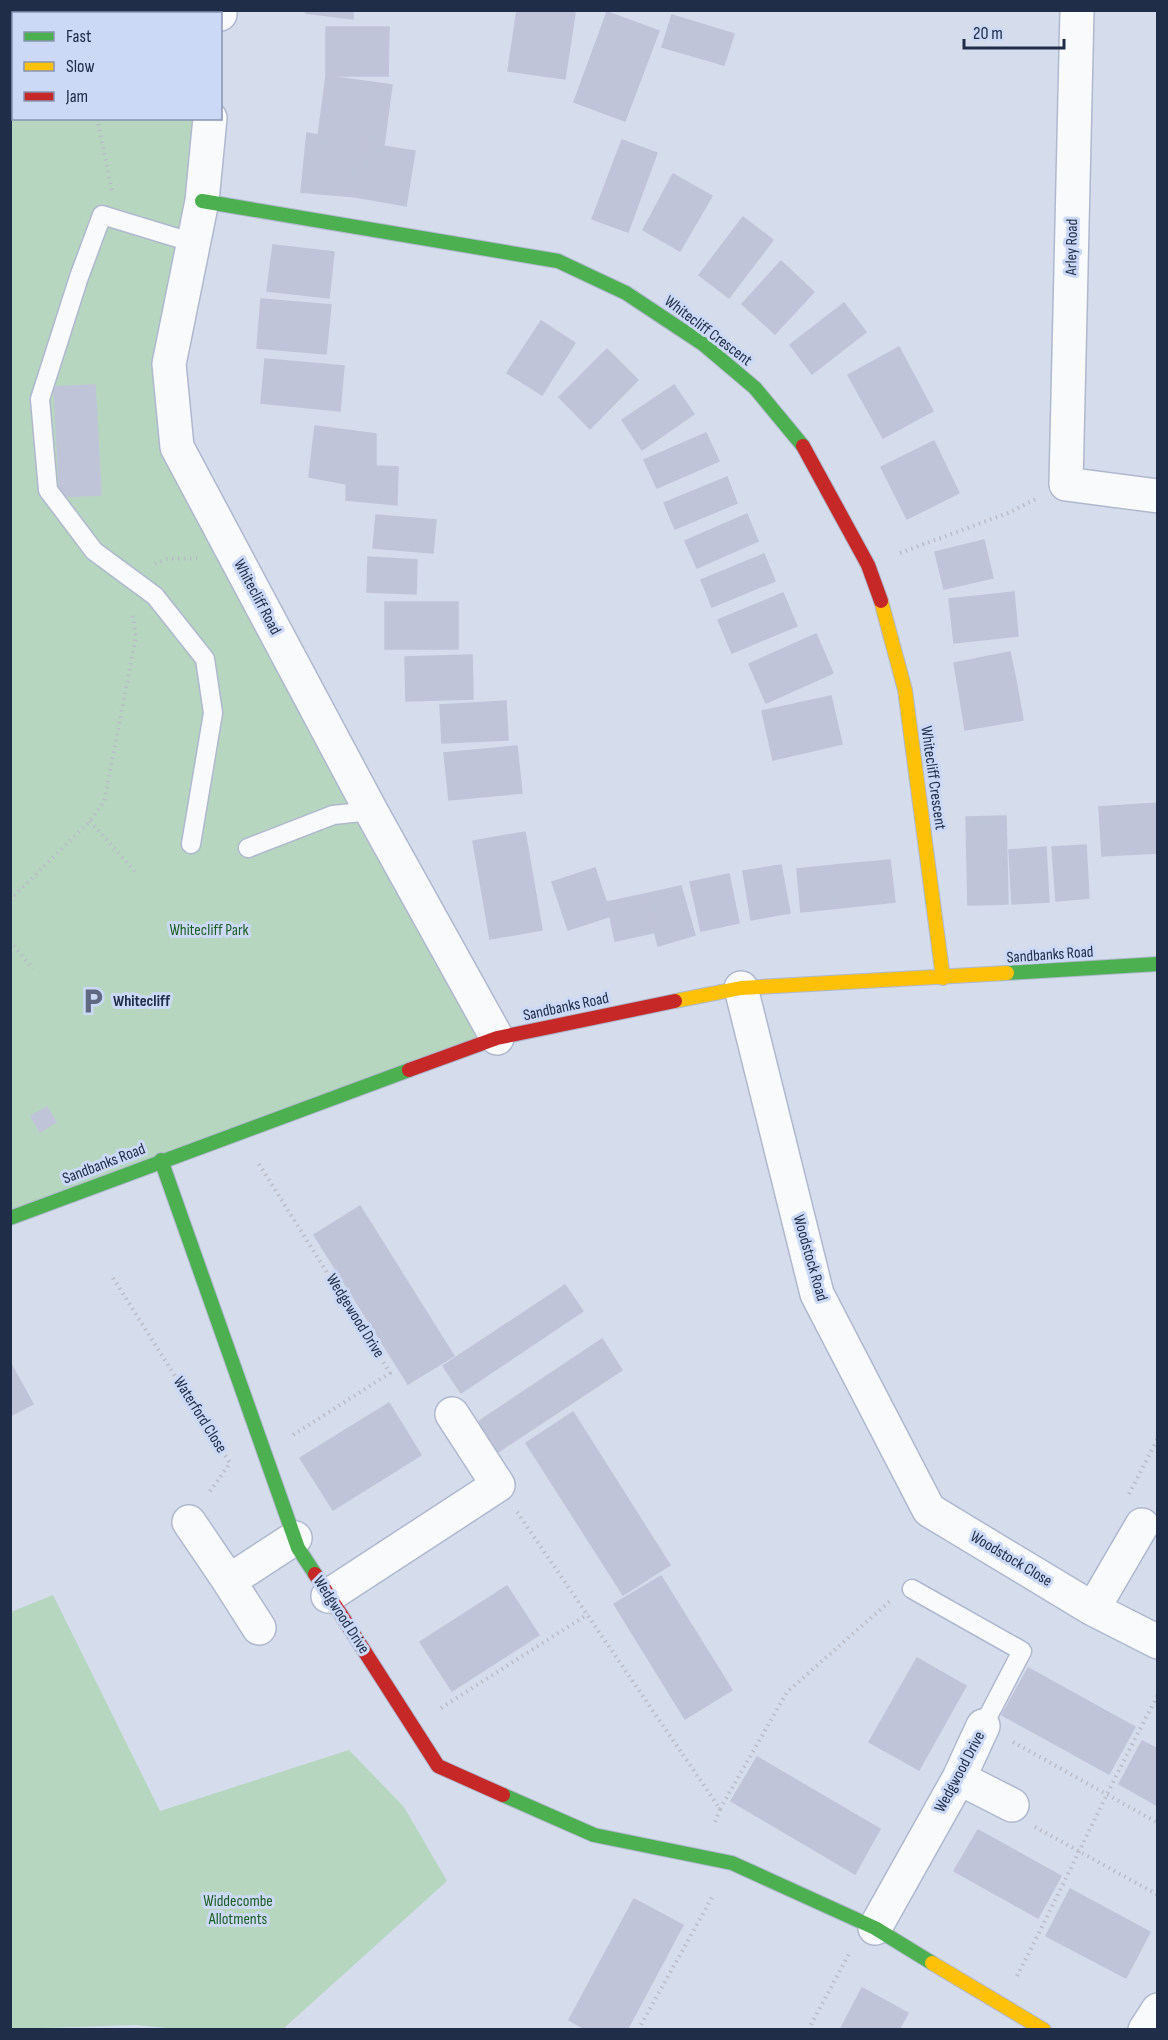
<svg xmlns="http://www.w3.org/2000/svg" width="1168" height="2040" viewBox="0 0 1168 2040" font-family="'Sofia Sans Condensed',sans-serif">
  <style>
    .green { fill: #b6d6c0 }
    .building { fill: #c0c4d8; stroke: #c1c4d9; stroke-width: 1.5 }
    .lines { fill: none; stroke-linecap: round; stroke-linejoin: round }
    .lane-casing { stroke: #afb8ce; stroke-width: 21 }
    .street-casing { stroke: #afb8ce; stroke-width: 36 }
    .fast-casing { stroke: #afb8ce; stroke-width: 16 }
    .slow-casing { stroke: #afb8ce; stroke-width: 16 }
    .jam-casing { stroke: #afb8ce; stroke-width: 16 }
    .path { stroke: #babdc8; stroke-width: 4; stroke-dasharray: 1.5 4.5; stroke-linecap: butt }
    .lane { stroke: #f9fafc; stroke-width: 18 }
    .street { stroke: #f9fafc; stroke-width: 33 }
    .fast { stroke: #4caf50; stroke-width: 14 }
    .slow { stroke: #ffc107; stroke-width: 14 }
    .jam { stroke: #c62828; stroke-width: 14 }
    .labels { text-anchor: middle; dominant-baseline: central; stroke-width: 6; stroke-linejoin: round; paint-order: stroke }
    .street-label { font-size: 16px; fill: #202d49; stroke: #cbd9f6 }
    .park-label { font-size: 16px; fill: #1b5e22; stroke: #cbd9f6 }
    .poi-label { font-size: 16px; font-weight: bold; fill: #202d49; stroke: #cbd9f6; text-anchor: start }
  </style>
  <rect width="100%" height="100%" fill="#d5dcec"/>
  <!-- green -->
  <path class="green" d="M11,11h209v3h-206v104l196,1 -33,328 320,591 -486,180z
    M53,1595l107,216 189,-61 55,57 43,74 -164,148 -94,1 -53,-5 -125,4v-417z"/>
  <!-- building -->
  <path class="building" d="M306,10h47v9l-47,-6z
    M517,10l58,3 -10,66 -57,-8z
    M607,12l52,19 -34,90 -51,-19z
    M672,15l62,19 -10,31 -62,-18z
    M326,27h63l-1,49h-62z
    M326,76l66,9 -8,60 -66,-9z
    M307,133l57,10 -9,54 -54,-5z
    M622,140l35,13 -29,79 -36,-13z
    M364,143l51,8 -9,55 -51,-9z
    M673,174l39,22 -32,55 -37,-21z
    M743,217l30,23 -44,58 -30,-23z
    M273,245l61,7 -5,46 -62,-7z
    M781,261l33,31 -39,42 -33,-30z
    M261,299l70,6 -5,49 -69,-6z
    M844,303l22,29 -54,42 -22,-29z
    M541,321l34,22 -33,52 -35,-22z
    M899,347l34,64 -50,27 -35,-63z
    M607,349l31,31 -48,49 -31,-32z
    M265,359l79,7 -4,45 -79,-8z
    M95,385l6,110 -41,2 -6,-110z
    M674,385l20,29 -52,36 -20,-30z
    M315,426l61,8v32l22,1 -1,38 -51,-5v-16l-37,-7z
    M706,433l13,28 -62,27 -13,-28z
    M934,441l25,52 -52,26 -26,-52z
    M727,477l10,26 -62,26 -11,-26z
    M747,514l11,27 -61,27 -12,-27z
    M376,515l60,5 -3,33 -60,-5z
    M984,540l9,38 -49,11 -9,-37z
    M764,554l11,27 -63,26 -11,-27z
    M368,557l49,3 -1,34 -49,-2z
    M1014,592l4,44 -64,7 -5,-44z
    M783,593l14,33 -65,27 -14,-33z
    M385,602h73v47h-73z
    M816,634l17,39 -67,30 -17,-39z
    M1010,652l6,29 -57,11 -5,-29z
    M472,655l1,44 -67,2 -1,-44z
    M1016,681l7,39 -58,10 -6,-38z
    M831,696l11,48 -69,16 -11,-49z
    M506,701l2,39 -66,3 -2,-38z
    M517,746l5,47 -73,7 -5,-47z
    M1158,803v50l-56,3 -3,-49z
    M1006,816l2,88 -40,1 -2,-88z
    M525,832l17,98 -52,9 -17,-98z
    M1086,845l3,53 -33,3 -4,-54z
    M1046,847l3,55 -37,2 -3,-54z
    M890,860l5,42 -56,6 -4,-43z
    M781,865l9,48 -39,7 -8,-49z
    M835,865l4,43 -38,4 -4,-43z
    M595,868l16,48 -43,14 -16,-48z
    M729,874l10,49 -38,8 -11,-49z
    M681,886l14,49 -37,11 -13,-52z
    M645,894l8,39 -38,8 -8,-39z
    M47,1107l9,15 -16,10 -9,-16z
    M360,1206l94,150 -46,28 -94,-149z
    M565,1285l18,26 -122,82 -18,-27z
    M602,1339l20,31 -124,82 -20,-30z
    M10,1362l23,42 -23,12z
    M389,1403l32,52 -88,55 -33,-52z
    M573,1412l97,153 -47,30 -97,-152z
    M661,1576l71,114 -47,29 -71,-115z
    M507,1586l32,49 -87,56 -32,-49z
    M917,1658l49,28 -47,84 -50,-28z
    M1028,1668l107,59 -26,47 -107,-59z
    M1142,1741l16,8v57l-39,-22z
    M757,1757l123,72 -25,45 -124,-73z
    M978,1830l83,46 -23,42 -84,-47z
    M1070,1889l80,43 -24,46 -80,-42z
    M634,1899l49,26 -56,105h-40l-18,-10z
    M862,1988l46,25 -9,17h-59z"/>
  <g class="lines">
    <!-- lane casing -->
    <g class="lane-casing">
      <path id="lane" d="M191,844l22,-131 -8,-54 -50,-63 -61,-45 -46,-61 -8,-91 39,-122 23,-62 92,28
        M248,848l85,-33 38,-4
        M912,1589l110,62 -39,75"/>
    </g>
    <!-- street casing -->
    <g class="street-casing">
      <path id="street" d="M1077,10l-11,474 92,12
        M220,14v-4
        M210,118l-8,83 -33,163 8,83 194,364 126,227
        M741,988l76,306 112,216 164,99 65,33
        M189,1522l40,59 66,-43
        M229,1581l30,47
        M328,1596l170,-111 -46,-71
        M1093,1609l49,-84
        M959,1778l53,27
        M875,1928l84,-150 24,-52
        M1145,2030l13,-20"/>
    </g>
    <!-- fast casing -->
    <g class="fast-casing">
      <path id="fast" d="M202,201l356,60 68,32 77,51 52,44 48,58
        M1007,973l151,-9
        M161,1160l137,388 17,26
        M10,1218l399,-148
        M503,1795l91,40 138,28 143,65 57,35"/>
    </g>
    <!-- slow casing -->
    <g class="slow-casing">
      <path id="slow" d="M881,601l24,89 38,288
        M675,1001l66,-13 266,-15
        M932,1963l112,67"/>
    </g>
    <!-- jam casing -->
    <g class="jam-casing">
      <path id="jam" d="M803,446l65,119 13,36
        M409,1070l88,-32 178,-37
        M315,1574l123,192 65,29"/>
    </g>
    <!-- path -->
    <path class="path" d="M89,14l1,-4
      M97,118l15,73
      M900,553l108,-40 30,-15
      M155,564l12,-5 30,-1
      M90,821l47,53
      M10,900l80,-79 14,-19 32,-166 -4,-24
      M10,941l23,28
      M259,1164l131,209 -97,62
      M113,1278l117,185 -22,31
      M1129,1494l29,-56
      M517,1512l203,297 -6,16
      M441,1708l147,-94
      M1013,1742l145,81
      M720,1809l67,-117 103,-91
      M1035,1827l123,68
      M1017,1976c48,-93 91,-188 141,-281
      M638,2030l76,-136
      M808,2030l41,-76"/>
    <!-- lane -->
    <use href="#lane" class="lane"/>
    <!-- street -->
    <use href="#street" class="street"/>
    <!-- fast -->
    <use href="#fast" class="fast"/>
    <!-- slow -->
    <use href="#slow" class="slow"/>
    <!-- jam -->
    <use href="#jam" class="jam"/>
  </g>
  <!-- icons -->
  <defs>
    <g id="parking-bare" transform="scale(2.07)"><path d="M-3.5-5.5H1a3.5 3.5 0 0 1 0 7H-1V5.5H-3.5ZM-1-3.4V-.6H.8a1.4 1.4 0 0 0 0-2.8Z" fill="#5f6a82" stroke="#cbd9f6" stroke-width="2.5" paint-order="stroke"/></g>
  </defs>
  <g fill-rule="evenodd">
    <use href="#parking-bare" x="93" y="1001"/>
  </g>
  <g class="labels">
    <!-- street labels -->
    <g class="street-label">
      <text transform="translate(1072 247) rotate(-89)">Arley Road</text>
      <text transform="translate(708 331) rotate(37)">Whitecliff Crescent</text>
      <text transform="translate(257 597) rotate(62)">Whitecliff Road</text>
      <text transform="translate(933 778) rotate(82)">Whitecliff Crescent</text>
      <text transform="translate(1050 955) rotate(-4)">Sandbanks Road</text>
      <text transform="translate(566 1007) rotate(-12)">Sandbanks Road</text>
      <text transform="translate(104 1164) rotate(-21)">Sandbanks Road</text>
      <text transform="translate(810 1258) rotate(74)">Woodstock Road</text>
      <text transform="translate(355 1316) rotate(58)">Wedgewood Drive</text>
      <text transform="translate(200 1415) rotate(58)">Waterford Close</text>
      <text transform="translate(1011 1559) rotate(31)">Woodstock Close</text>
      <text transform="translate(341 1615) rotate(57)">Wedgwood Drive</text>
      <text transform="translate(960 1772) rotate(-62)">Wedgwood Drive</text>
    </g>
    <!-- park labels -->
    <g class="park-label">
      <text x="209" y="930">Whitecliff Park</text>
      <text x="238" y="1901">Widdecombe<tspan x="238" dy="18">Allotments</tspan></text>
    </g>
    <!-- poi labels -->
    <g class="poi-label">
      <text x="113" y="1001">Whitecliff</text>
    </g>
  </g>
  <!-- border -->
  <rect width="1168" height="2040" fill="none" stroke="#202d49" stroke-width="24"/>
  <!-- legend -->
  <rect x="12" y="12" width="210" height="108" fill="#cbd9f6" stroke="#8794b1" stroke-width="1.5"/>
  <rect x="24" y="32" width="30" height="9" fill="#4caf50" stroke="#8794b1" stroke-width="1.5"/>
  <text x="66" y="42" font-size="18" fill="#202d49">Fast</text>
  <rect x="24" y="62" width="30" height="9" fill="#ffc107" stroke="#8794b1" stroke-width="1.5"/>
  <text x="66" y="72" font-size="18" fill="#202d49">Slow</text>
  <rect x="24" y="92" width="30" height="9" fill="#c62828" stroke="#8794b1" stroke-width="1.5"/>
  <text x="66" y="102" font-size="18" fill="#202d49">Jam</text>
  <!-- scale -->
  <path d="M964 39v9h100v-9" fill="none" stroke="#202d49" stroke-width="3"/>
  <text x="973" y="39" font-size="18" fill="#202d49" stroke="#cbd9f6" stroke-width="4.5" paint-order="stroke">20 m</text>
</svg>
